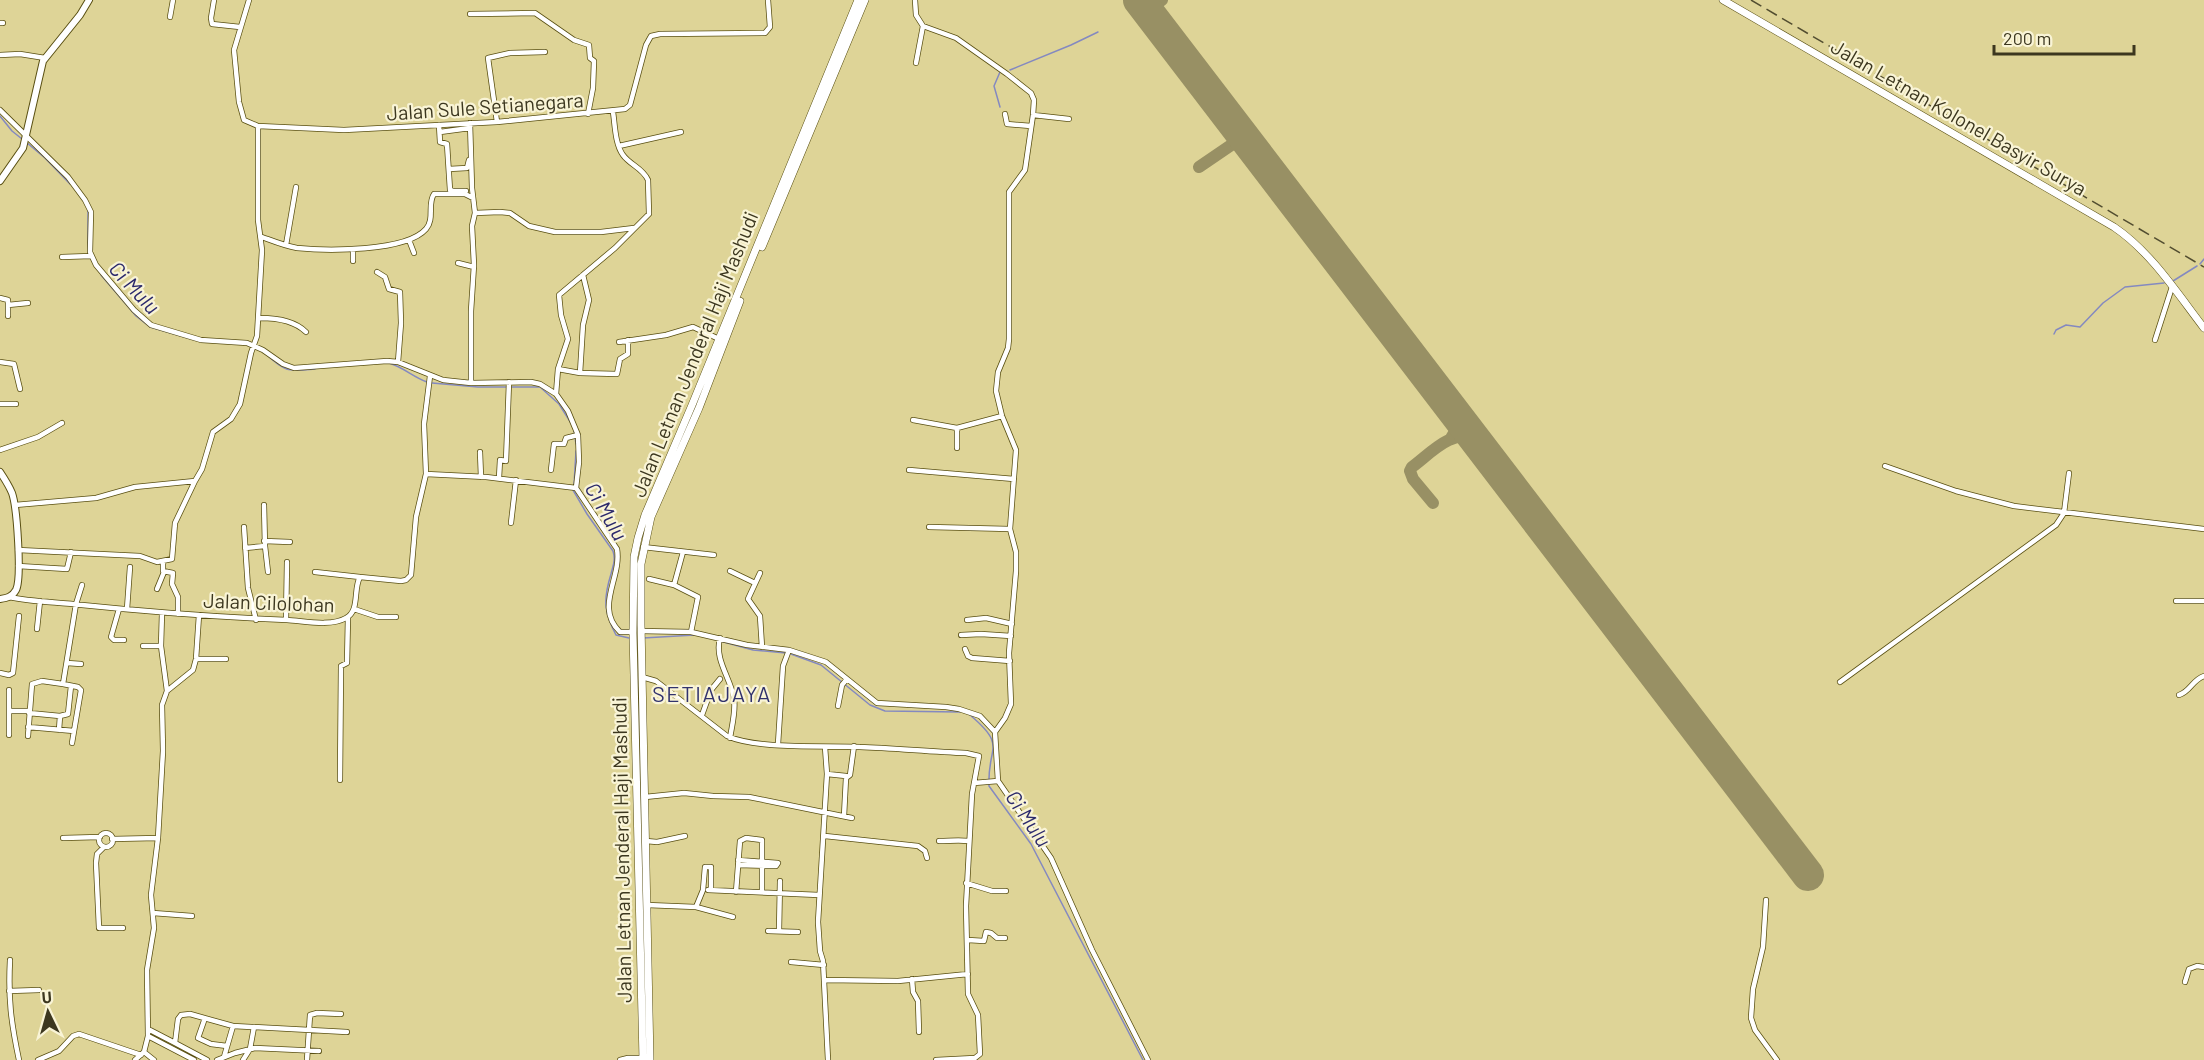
<svg xmlns="http://www.w3.org/2000/svg" width="2204" height="1060" viewBox="0 0 2204 1060" font-family="Barlow,sans-serif">
  <style>
    .lines { fill: none; stroke-linecap: round; stroke-linejoin: round }
    .stream { stroke: #8489c0; stroke-width: 1.5 }
    .taxiway { stroke: #989064; stroke-width: 12 }
    .runway { stroke: #989064; stroke-width: 32 }
    .street-casing { stroke: #594f12; stroke-width: 6 }
    .secondary-casing { stroke: #594f12; stroke-width: 8 }
    .primary-casing { stroke: #594f12; stroke-width: 8 }
    .street { stroke: #fff; stroke-width: 4.5 }
    .secondary { stroke: #fff; stroke-width: 6 }
    .primary { stroke: #fff; stroke-width: 7 }
    .rail { stroke: #524d30; stroke-width: 1.5; stroke-dasharray: 12 6; stroke-linecap: butt }
    .labels { text-anchor: middle; dominant-baseline: central; stroke-width: 4.5; stroke-linejoin: round; paint-order: stroke }
    .street-label { font-size: 20px; fill: #3c371f; stroke: #f9f4d6 }
    .water-label { font-size: 21px; font-style: italic; fill: #2c2a6c; stroke: #f9f4d6 }
    .quarter-label { font-size: 22px; letter-spacing: 1.5px; fill: #31326d; stroke: #f9f4d6 }
  </style>
  <rect width="100%" height="100%" fill="#ded497"/>
  <g class="lines">
    <!-- stream -->
    <path class="stream" d="M1010,70l61,-25 27,-13
      M1000,107l-6,-21 6,-14
      M0,116l12,15 10,8
      M26,142l19,16 25,26
      M88,253v-43
      M2200,264l4,-5
      M101,275l35,41 14,11 45,13
      M2173,281l24,-15
      M2054,334l2,-4 10,-5 14,2 23,-24 22,-16 39,-4
      M266,354c20,19 23,17 49,15
      M389,363c14,4 24,14 38,19
      M432,383l46,4h62l19,17 12,19
      M574,431l2,13
      M574,485l2,-34
      M573,490l14,24 26,37c3,9 0,15 -2,23 -8,26 -7,38 5,61l13,3
      M643,638l52,-3
      M720,641l33,9 33,3
      M791,654l30,11 49,40 15,6 75,1
      M970,715c38,32 17,31 19,71l42,58 112,216"/>
    <!-- taxiway -->
    <path class="taxiway" d="M1147,11l15,-11
      M1199,167l44,-30
      M1451,438l6,-10 -2,-14
      M1433,503l-20,-24 -3,-8 2,-4c18,-13 41,-40 64,-27"/>
    <!-- runway -->
    <path class="runway" d="M1139,0l669,875"/>
    <!-- street casing -->
    <g class="street-casing">
      <path id="street" d="M214,0l-3,18 1,6 28,3
        M249,0l-15,50 5,52 5,18 14,6 86,4 153,-8 128,-13 5,-4 16,-60 5,-9 9,-2 105,-1 5,-6 -2,-27
        M915,0l1,15 7,11 33,12 51,36 24,19 3,7 -1,15 -8,55 -16,22v147l-1,9 -10,24 -2,19 6,25 14,34 -6,79 6,23v19l-7,82 2,51 -6,14 -10,14 3,49 53,77 41,92 56,110
        M470,14l65,-1 39,27 15,5 1,13 4,3 -1,27 -5,26
        M170,17l3,-17
        M0,23h3
        M0,55l20,-1 25,4
        M916,63l7,-37
        M0,110l68,67 17,23 6,12 -1,40 6,13 38,45 17,15 50,15 46,3 16,7 20,14 11,4 93,-7 11,1 45,18 28,3 60,-1 9,2 16,10 12,17 10,24 1,27 -3,26 41,61c5,29 -23,58 3,83h13
        M1005,114l2,10 24,2
        M1033,115l36,4
        M497,122l-9,-64 22,-5 35,-1
        M470,123l2,65 3,25
        M439,125l1,17 7,2 3,46 3,1h13
        M440,132l30,-4
        M619,146l62,-14
        M449,169l18,-1 2,-8
        M262,237c11,4 23,9 35,11 29,3 109,4 129,-19 9,-10 1,-25 8,-35h31l8,4
        M409,240l5,13
        M286,245l10,-58
        M62,257l29,-1
        M353,261v-12
        M458,263l16,4
        M377,272l8,5 4,12 11,3 1,31 -3,39
        M0,298l8,2v16
        M8,305l20,-2
        M260,318c15,0 35,3 46,14
        M2155,340l17,-53
        M619,342l47,-7 27,-8 26,12
        M0,362l14,2 6,25
        M558,369l22,4 37,1 3,-15 8,-5v-14
        M580,373l3,-48 6,-25 -6,-25
        M471,383v-72l3,-46 -2,-39 3,-13 25,-1 10,1 19,13 26,6h46l33,-4
        M556,394l2,-25 10,-30 -7,-24 -2,-20 56,-47 34,-34 -1,-34c-5,-12 -18,-15 -25,-25 -8,-11 -8,-30 -10,-43
        M0,404h16
        M913,420l44,8 45,-12
        M957,448v-20
        M0,450l38,-13 24,-14
        M480,452l1,25
        M1885,466l71,25 58,15 190,23
        M551,470l3,-26h10l2,-6 12,-3
        M909,470l105,9
        M426,474l60,3 90,11
        M499,478l1,-18 6,1 3,-79
        M15,505l81,-7 39,-11 60,-6 7,-12 11,-37 18,-13 9,-15 11,-51 6,-17 5,-86 -4,-30v-94
        M264,505l1,41
        M511,523l5,-43
        M244,527l4,61 8,32
        M929,527l81,2
        M264,541l26,1
        M643,547l71,8
        M245,548l20,-2 3,26
        M18,550l122,6 17,6 15,-3 3,-36 20,-42
        M683,552l-9,33 24,12 -7,35
        M163,561v10l10,2 -1,11 6,13v17
        M18,566l49,3 4,-17
        M730,571l25,12
        M315,572l45,5
        M760,573l-12,26 12,17 2,31
        M649,579l25,6
        M157,589l7,-17
        M9,597c23,5 48,5 73,8 68,7 136,12 205,15 18,1 43,7 59,-2 14,-7 7,-29 14,-41l41,4 5,-1 5,-5 5,-58 10,-43 -2,-50 6,-48
        M2176,601h28
        M119,609l-8,28 3,3h10
        M127,609l3,-42
        M354,609l24,8h18
        M162,613l-1,33 6,45
        M286,620l1,-58
        M967,620l19,-2 26,6
        M37,629l3,-28
        M641,631l50,1 56,13 42,5 37,12 51,41 69,4 13,2 21,7 15,16
        M961,635l20,-1 30,2
        M720,638c-6,22 11,40 14,61 2,12 -2,26 -4,39
        M143,646h18
        M965,649l3,7 4,2 38,3
        M196,659h30
        M67,663l14,1
        M0,673l9,2 4,-2 6,-57
        M642,677l14,4 71,55c32,14 97,9 133,11 35,1 71,5 106,6l13,3 -7,38 -6,112 2,88 10,21 2,39 -5,4 -39,2
        M1840,682l216,-157 8,-12 5,-40
        M2179,695c12,-4 13,-15 25,-19
        M838,706l4,-21 5,-6
        M9,711h20
        M29,713l31,3
        M702,715l9,-25 9,-11
        M28,727l46,4
        M59,730l1,-14 8,-2 3,-28
        M9,735v-45
        M28,736l4,-52 10,-3 21,3
        M72,743l9,-53 -3,-3 -15,-3 13,-80 6,-19
        M778,744l5,-78 6,-16
        M825,747l2,27 -9,148 2,29 3,10 5,99
        M827,774l19,2
        M340,780l1,-114 6,-3 1,-46
        M974,783l24,-2
        M645,797l39,-4 29,3 36,1 103,21
        M844,816l2,-38 4,-3 4,-29
        M99 840a7 7 0 1 1 14 0a7 7 0 1 1-14 0Z
        M825,836l93,10 7,5 2,7
        M63,838l37,-1
        M112,839l46,-1
        M646,841l11,1 28,-6
        M939,841c11,0 19,-1 30,0
        M104,847l-7,7 -1,9 3,65h24
        M738,865l38,1 2,-3 -40,-3
        M966,883l26,8h14
        M708,890l111,5
        M736,892l4,-51 6,-3 16,2v52
        M1766,900l-3,47 -10,42 -2,29 4,12 22,30
        M647,905l49,2 7,-17 2,-23h6v23
        M696,907l37,10
        M153,913l39,3
        M768,931l30,1
        M779,931l1,-50
        M968,940l16,1 2,-9 5,1 6,5h8
        M10,960c-2,39 1,62 9,100
        M791,962l33,3
        M912,979l1,13 5,9 1,31
        M825,980l73,1 70,-7
        M2185,982l4,-13 8,-3 7,1
        M9,991l30,-1
        M205,1018l-7,20 13,6 16,2
        M148,1029l27,14
        M148,1036l46,24
        M144,1052l10,8
        M224,1057l9,-31
        M38,1060l21,-9 14,-15 6,-2 62,21
        M135,1060l9,-8 4,-16 -1,-66 7,-42 -3,-33 7,-57 5,-87 -1,-46 5,-14 26,-21 3,-11 3,-44
        M207,1060l-32,-17 3,-24 3,-4 9,-1 43,12 114,6
        M217,1060l18,-7 20,-5 64,3
        M243,1060l7,-11 4,-22
        M307,1060l3,-45 7,-2 24,1
        M620,1060l8,-2h15"/>
    </g>
    <!-- secondary casing -->
    <g class="secondary-casing">
      <path id="secondary" d="M0,181l23,-33 20,-87 37,-46 9,-15
        M0,472c4,6 9,14 12,21 5,14 10,85 4,97 -4,7 -9,8 -16,9"/>
    </g>
    <!-- primary casing -->
    <g class="primary-casing">
      <path id="primary" d="M1723,0l391,227c37,25 63,66 90,101
        M762,247l103,-247
        M643,1060l-10,-427 1,-76 4,-19 7,-23 47,-110 166,-405
        M650,1060l-9,-435v-61l10,-47 48,-109 41,-107"/>
    </g>
    <!-- street -->
    <use href="#street" class="street"/>
    <!-- secondary -->
    <use href="#secondary" class="secondary"/>
    <!-- primary -->
    <use href="#primary" class="primary"/>
    <!-- rail -->
    <path class="rail" d="M1751,0l453,267"/>
  </g>
  <g class="labels">
    <!-- street labels -->
    <g class="street-label">
      <text transform="translate(485 106) rotate(-4)">Jalan Sule Setianegara</text>
      <text transform="translate(1959 117) rotate(30)">Jalan Letnan Kolonel Basyir Surya</text>
      <text transform="translate(694 354) rotate(-68)">Jalan Letnan Jenderal Haji Mashudi</text>
      <text transform="translate(269 602) rotate(2)">Jalan Cilolohan</text>
      <text transform="translate(621 850) rotate(-91)">Jalan Letnan Jenderal Haji Mashudi</text>
    </g>
    <!-- water labels -->
    <g class="water-label">
      <text transform="translate(135 287) rotate(47)">Ci Mulu</text>
      <text transform="translate(607 511) rotate(60)">Ci Mulu</text>
      <text transform="translate(1029 818) rotate(56)">Ci Mulu</text>
    </g>
    <!-- quarter labels -->
    <g class="quarter-label">
      <text x="712" y="693">SETIAJAYA</text>
    </g>
  </g>
  <!-- north arrow -->
  <g transform="translate(48 1012) rotate(355)" stroke="#f9f4d6" stroke-width="4.5" paint-order="stroke">
  <path d="M0-4.5L10 22L0 15L-10 22Z" fill="#3c371f"/>
  <text y="-9" font-size="16" font-weight="bold" text-anchor="middle" fill="#3c371f">U</text>
  </g>
  <!-- scale -->
  <path d="M1994 45v9h140v-9" fill="none" stroke="#3c371f" stroke-width="3"/>
  <text x="2003" y="45" font-size="18" fill="#3c371f" stroke="#f9f4d6" stroke-width="4.5" paint-order="stroke">200 m</text>
</svg>
